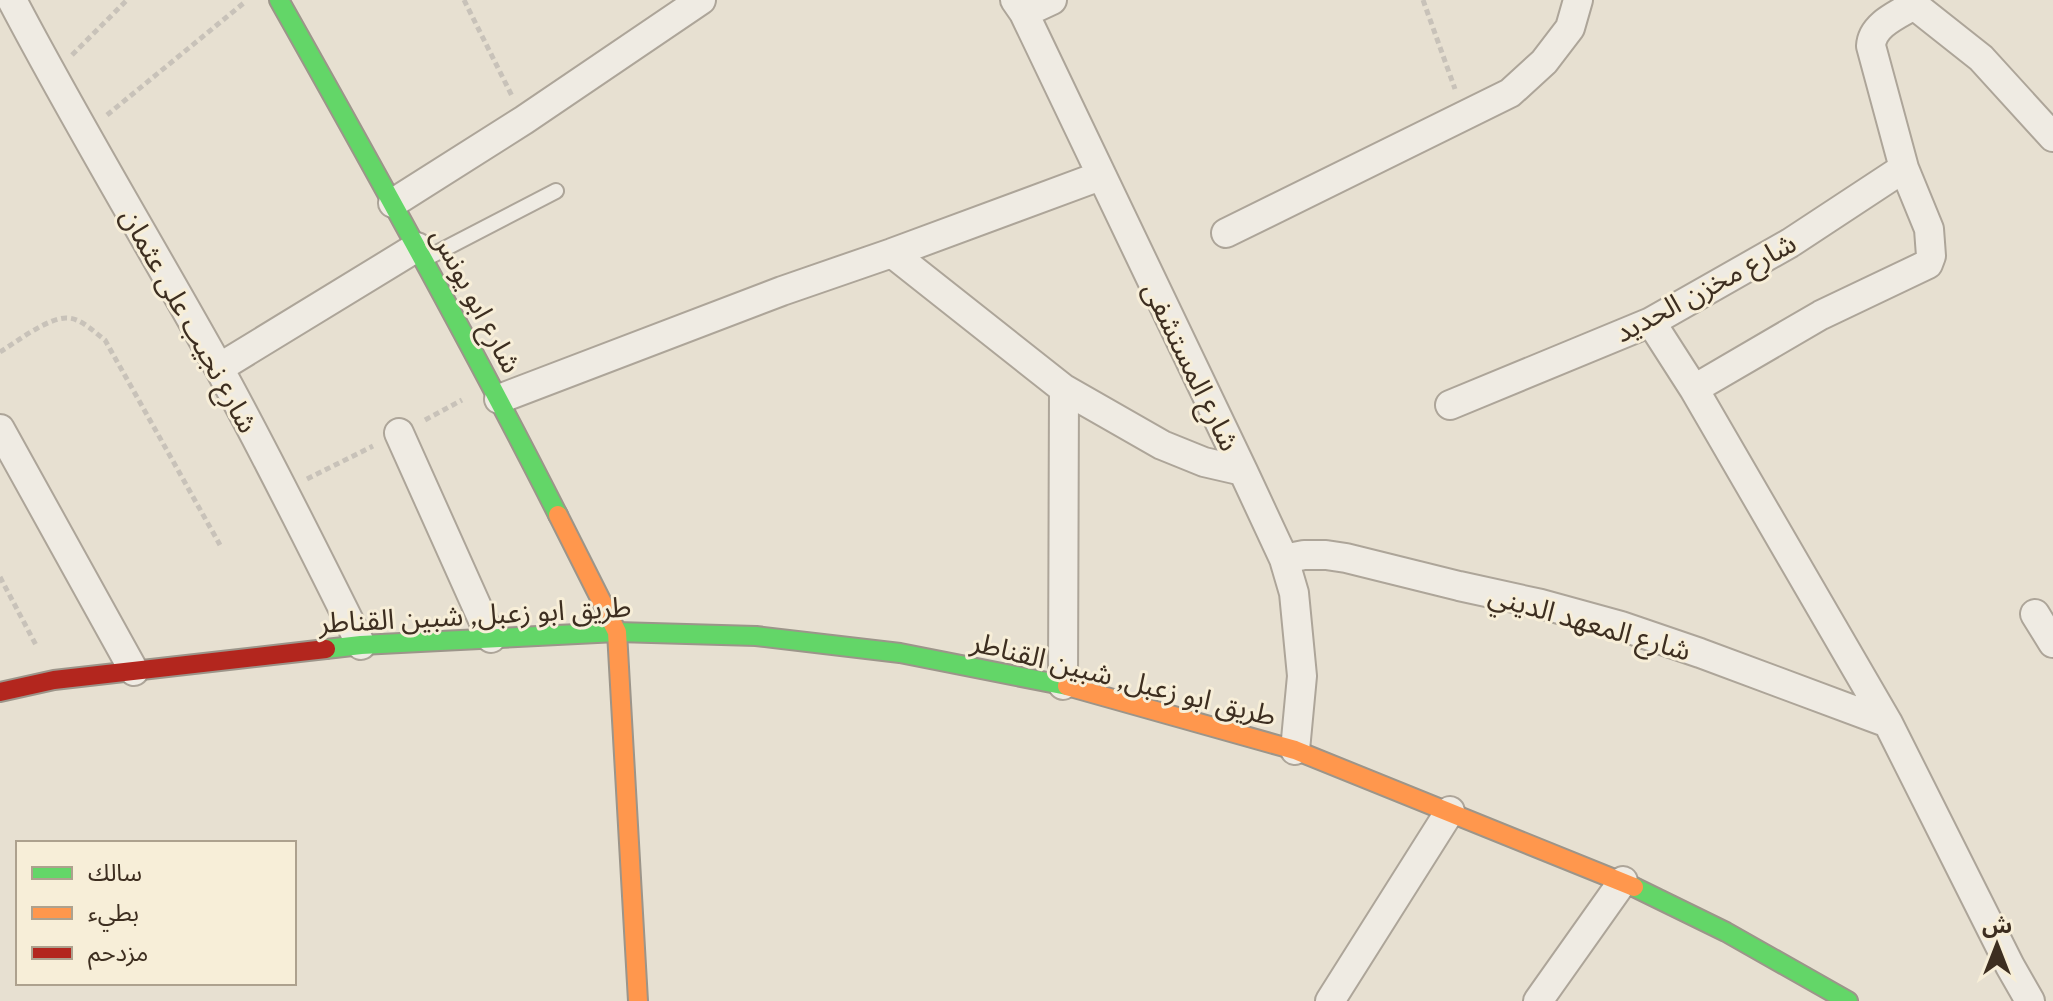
<svg xmlns="http://www.w3.org/2000/svg" width="2053" height="1001" viewBox="0 0 2053 1001" font-family="'IBM Plex Serif','Noto Sans Arabic',serif">
  <style>
    .lines { fill: none; stroke-linecap: round; stroke-linejoin: round }
    .lane-casing { stroke: #ada599; stroke-width: 18 }
    .street-casing { stroke: #ada599; stroke-width: 32 }
    .fast-casing { stroke: #9c958a; stroke-width: 22 }
    .slow-casing { stroke: #9c958a; stroke-width: 22 }
    .jam-casing { stroke: #9c958a; stroke-width: 22 }
    .path { stroke: #c8c2b9; stroke-width: 5; stroke-dasharray: 6 4; stroke-linecap: butt }
    .lane { stroke: #efebe3; stroke-width: 14 }
    .street { stroke: #efebe3; stroke-width: 28 }
    .fast { stroke: #63d668; stroke-width: 18 }
    .slow { stroke: #ff974d; stroke-width: 18 }
    .jam { stroke: #b3261e; stroke-width: 18 }
    .labels { text-anchor: middle; dominant-baseline: central; stroke-width: 6; stroke-linejoin: round; paint-order: stroke }
    .street-label { font-size: 28px; fill: #3d2e20; stroke: #f7eed8 }
  </style>
  <rect width="100%" height="100%" fill="#e7e0d1"/>
  <g class="lines">
    <!-- lane casing -->
    <g class="lane-casing">
      <path id="lane" d="M425,259l131,-68"/>
    </g>
    <!-- street casing -->
    <g class="street-casing">
      <path id="street" d="M12,0c66,126 139,246 208,370 49,90 95,182 141,275
        M1015,0l9,13 219,458 41,88 10,34 8,83 -7,74
        M1910,0l4,5 67,53 72,79
        M1024,13l28,-13
        M393,203l131,-83 177,-120
        M1226,233l284,-140 34,-31 26,-34 8,-28
        M892,253l208,-77
        M1651,322l43,67 194,334 122,243 20,35
        M219,368l198,-121
        M1694,389l127,-74 107,-51 3,-8 -2,-27 -25,-61 -33,-122c1,-21 26,-31 43,-41
        M499,399l283,-108 110,-38 172,136 98,56 42,17 39,9
        M1450,405l201,-83 139,-79 114,-75
        M0,429l134,242
        M399,433l92,205
        M1284,559l20,-4h22l20,3 113,28 82,18 80,22 79,27 188,70
        M2035,614l18,29
        M1063,685l1,-296
        M1330,1001l120,-190
        M1538,1001l85,-120"/>
    </g>
    <!-- fast casing -->
    <g class="fast-casing">
      <path id="fast" d="M279,0c96,170 191,341 279,515
        M326,649l35,-4 256,-13 139,4 144,17 167,33
        M1634,887l92,45 122,69"/>
    </g>
    <!-- slow casing -->
    <g class="slow-casing">
      <path id="slow" d="M558,515l59,117 21,369
        M1067,686l228,64 339,137"/>
    </g>
    <!-- jam casing -->
    <g class="jam-casing">
      <path id="jam" d="M0,692l54,-12 272,-31"/>
    </g>
    <!-- path -->
    <path class="path" d="M464,0l48,96
      M1423,0l32,89
      M72,55l55,-55
      M107,115l138,-113
      M0,352c16,-10 49,-35 67,-34 14,0 27,14 38,22l115,205
      M425,420l37,-20
      M307,479l66,-33
      M0,577l37,70"/>
    <!-- lane -->
    <use href="#lane" class="lane"/>
    <!-- street -->
    <use href="#street" class="street"/>
    <!-- fast -->
    <use href="#fast" class="fast"/>
    <!-- slow -->
    <use href="#slow" class="slow"/>
    <!-- jam -->
    <use href="#jam" class="jam"/>
  </g>
  <g class="labels">
    <!-- street labels -->
    <g class="street-label">
      <text transform="translate(1705 287) rotate(-28)">شارع مخزن الحديد</text>
      <text transform="translate(477 300) rotate(62)">شارع ابو يونس</text>
      <text transform="translate(190 320) rotate(61)">شارع نجيب على عثمان</text>
      <text transform="translate(1192 366) rotate(64)">شارع المستشفى</text>
      <text transform="translate(475 614) rotate(-3)">طريق ابو زعبل, شبين القناطر</text>
      <text transform="translate(1590 622) rotate(16)">شارع المعهد الديني</text>
      <text transform="translate(1124 678) rotate(14)">طريق ابو زعبل, شبين القناطر</text>
    </g>
  </g>
  <!-- legend -->
  <rect x="16" y="841" width="280" height="144" fill="#f7eed8" stroke="#ada18e" stroke-width="2"/>
  <rect x="32" y="867" width="40" height="12" fill="#63d668" stroke="#ada18e" stroke-width="2"/>
  <text x="88" y="881" font-size="24" fill="#3d2e20">سالك</text>
  <rect x="32" y="907" width="40" height="12" fill="#ff974d" stroke="#ada18e" stroke-width="2"/>
  <text x="88" y="921" font-size="24" fill="#3d2e20">بطيء</text>
  <rect x="32" y="947" width="40" height="12" fill="#b3261e" stroke="#ada18e" stroke-width="2"/>
  <text x="88" y="961" font-size="24" fill="#3d2e20">مزدحم</text>
  <!-- north arrow -->
  <g transform="translate(1997 945)" stroke="#f7eed8" stroke-width="6" paint-order="stroke">
  <path d="M0-6L14 30L0 20L-14 30Z" fill="#3d2e20"/>
  <text y="-12" font-size="22" font-weight="bold" text-anchor="middle" fill="#3d2e20">ش</text>
  </g>
</svg>
